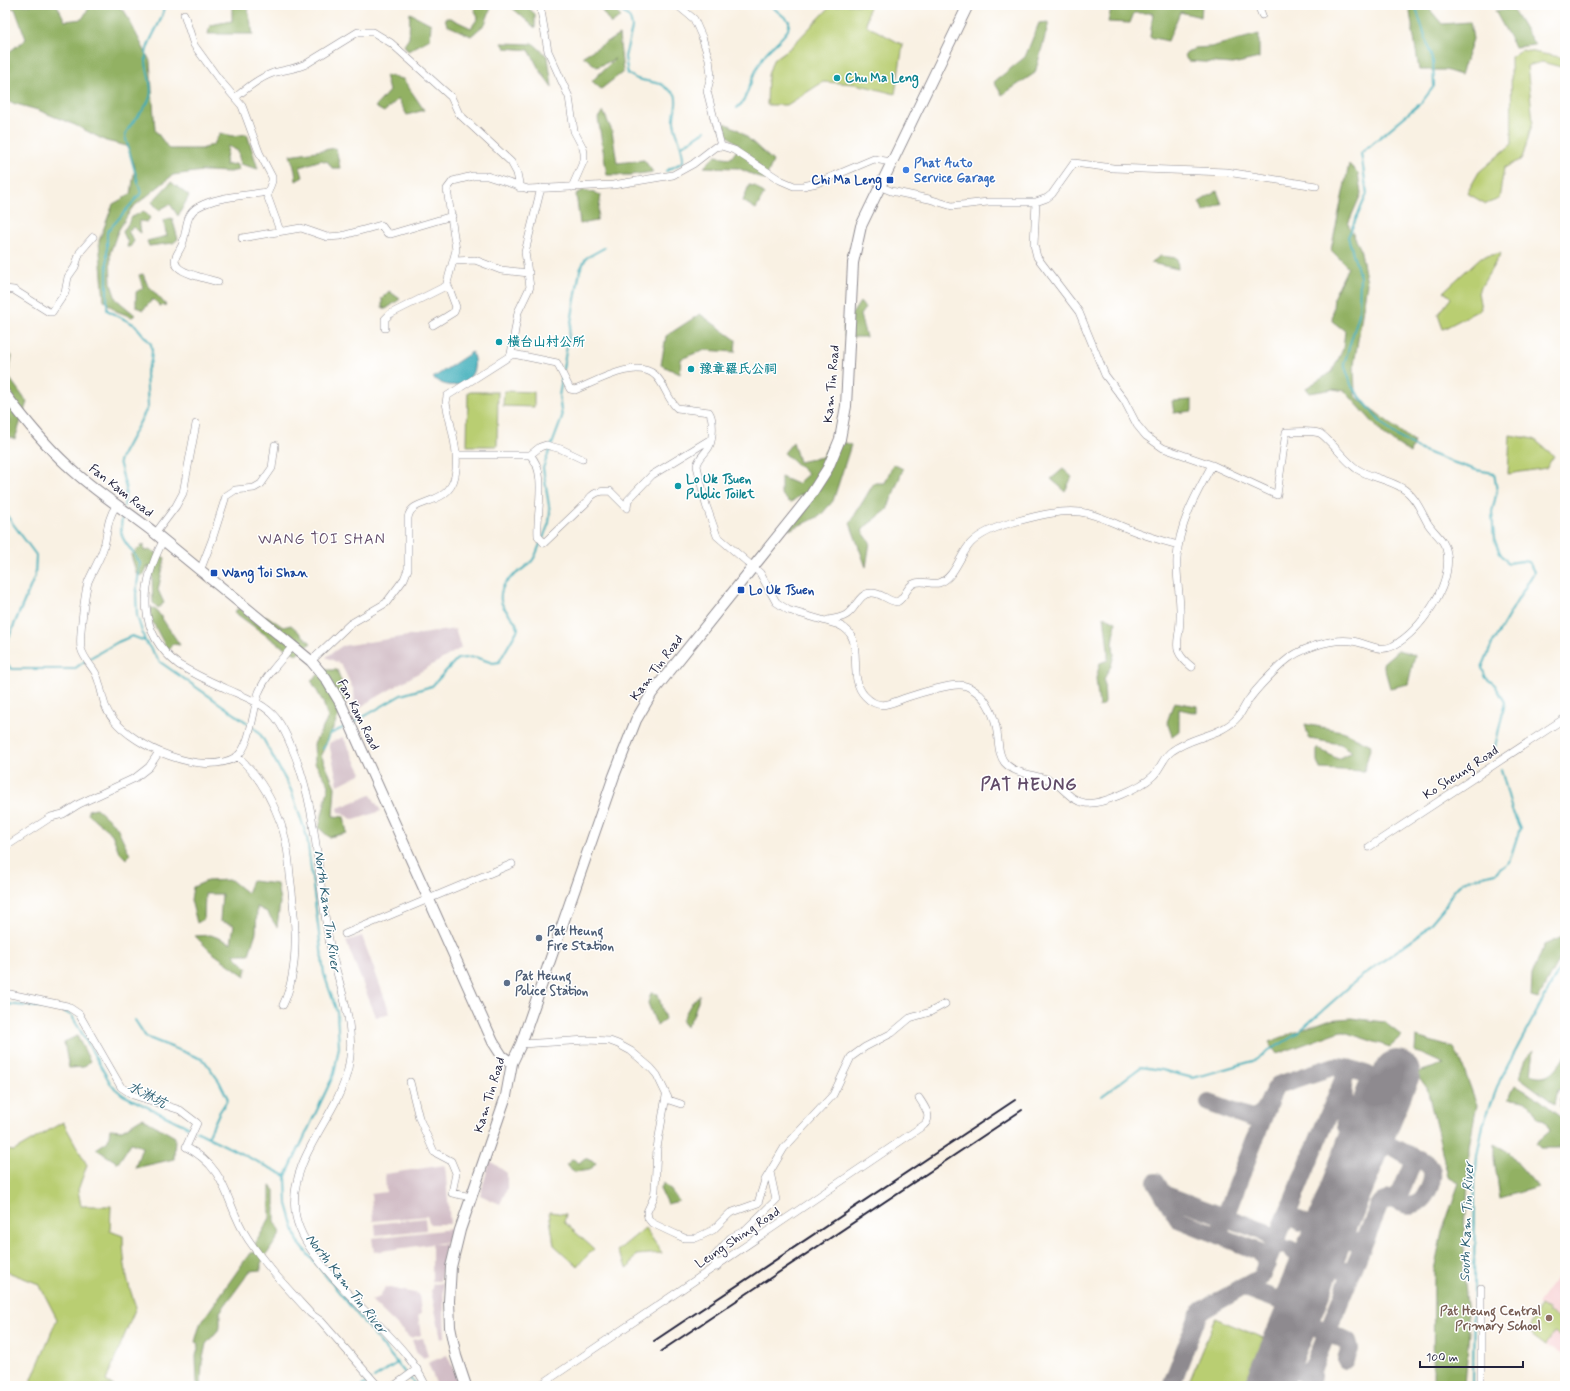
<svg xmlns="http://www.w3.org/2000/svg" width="1570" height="1391" viewBox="0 0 1570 1391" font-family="Mynerve,'LXGW WenKai TC',sans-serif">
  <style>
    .built { fill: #f7cfd1 }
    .industrial { fill: #d2bdc6 }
    .green { fill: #b9ce72; stroke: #6e7856 }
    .forest { fill: #92b164; stroke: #5a6a50 }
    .water { fill: #3dadb9; stroke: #30687a }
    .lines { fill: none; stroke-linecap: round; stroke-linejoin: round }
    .stream { stroke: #3dadb9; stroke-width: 2 }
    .taxiway { stroke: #8e8a8f; stroke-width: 18 }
    .runway { stroke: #8e8a8f; stroke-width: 46 }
    .street-casing { stroke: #8e8a8f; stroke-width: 8 }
    .secondary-casing { stroke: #8e8a8f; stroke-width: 12 }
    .street { stroke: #fff; stroke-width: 7 }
    .secondary { stroke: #fff; stroke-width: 10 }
    .rail { stroke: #22223b; stroke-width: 2 }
    .culture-dot { fill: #0f9aa8; stroke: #fff; stroke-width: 1.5 }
    .shop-dot { fill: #3f7fe0; stroke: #fff; stroke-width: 1.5 }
    .transit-dot { fill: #1a4fb4; stroke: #fff; stroke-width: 1.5 }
    .service-dot { fill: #5c6f8a; stroke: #fff; stroke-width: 1.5 }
    .education-dot { fill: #8d6e63; stroke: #fff; stroke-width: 1.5 }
    .labels { text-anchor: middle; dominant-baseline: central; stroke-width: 3; stroke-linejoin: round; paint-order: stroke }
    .culture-label { font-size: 13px; font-weight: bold; fill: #0d838f; stroke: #fff; text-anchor: start }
    .shop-label { font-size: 13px; font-weight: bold; fill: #366cbe; stroke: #fff; text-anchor: start }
    .transit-label { font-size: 13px; font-weight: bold; fill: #164399; stroke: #fff; text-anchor: start }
    .street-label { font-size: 13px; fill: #22223b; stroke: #fff }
    .service-label { font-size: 13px; font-weight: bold; fill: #4e5e75; stroke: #fff; text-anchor: start }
    .education-label { font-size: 13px; font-weight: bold; fill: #785e54; stroke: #fff; text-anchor: end }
    .water-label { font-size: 14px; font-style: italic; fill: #2e6174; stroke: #fff }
    .quarter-label { font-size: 15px; letter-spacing: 1px; fill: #624c69; stroke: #fff }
    .district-label { font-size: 17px; font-weight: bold; letter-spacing: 1px; fill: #624c69; stroke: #fff }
  </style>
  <rect width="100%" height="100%" fill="#fff"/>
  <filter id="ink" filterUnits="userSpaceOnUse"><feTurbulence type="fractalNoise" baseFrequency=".025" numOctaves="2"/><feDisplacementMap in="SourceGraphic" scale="8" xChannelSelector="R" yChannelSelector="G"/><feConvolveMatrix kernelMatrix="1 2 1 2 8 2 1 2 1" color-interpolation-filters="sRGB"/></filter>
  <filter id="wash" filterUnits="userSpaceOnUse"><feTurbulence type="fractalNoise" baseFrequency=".012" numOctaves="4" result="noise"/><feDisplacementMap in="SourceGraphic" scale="16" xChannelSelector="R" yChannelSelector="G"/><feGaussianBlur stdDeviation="0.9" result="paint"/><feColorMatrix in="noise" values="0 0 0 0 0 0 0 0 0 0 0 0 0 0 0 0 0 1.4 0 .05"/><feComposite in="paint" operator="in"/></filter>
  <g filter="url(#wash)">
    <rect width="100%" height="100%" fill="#f9f1e3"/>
    <!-- built -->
    <path class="built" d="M1563,1271l2,1v84l-19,-11 -6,-39 -3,-2 23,-32z"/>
    <!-- industrial -->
    <path class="industrial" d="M455,629l6,19 -106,62 -1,-19 -13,-27 -15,-7 16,-11z
      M343,737l19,36 -24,12 -9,-42z
      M371,795l10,16 -27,9 -15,-8 -1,-4z
      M362,936l28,77 -14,4 -30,-76z
      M490,1161l17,12v16l-7,15 -20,-9z
      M445,1165l5,59h-20l-3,-8 -54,5 -2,-27 15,-2 -1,-18z
      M425,1218l1,12 -50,5 -1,-11z
      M452,1229l-1,12 -18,3h13l-6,37h-8v-37l-58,8 -2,-14z
      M443,1283l2,54 -4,1 -10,-47 2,-7z
      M385,1287l34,7 2,20 -3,1 3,20 -11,3 -39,-38 9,-3z
      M423,1338l5,18 -5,2 -6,-5 -5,-13z
      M447,1355l14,31h-24l-9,-23z"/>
    <!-- green -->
    <path class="green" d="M843,5h26l-3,20 37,20 -8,49 -39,-10 -33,-2 -36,23h-20l1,-30 5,-15 17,-12 40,-41z
      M1522,50l43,8v10l-23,-6 -15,4 6,55 -11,38 -18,9 -5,31 -13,5 -19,-11 12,-21 33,-28 -1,-87z
      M1501,253l-23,39 3,17 -38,20 -5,-14 13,-17 -7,-7 37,-34z
      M504,391l30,1v15l-31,-1z
      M468,392h30l-1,54h-30z
      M1510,435l24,4 20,17 -8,12 -38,6z
      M63,1122l24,43 -9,25 3,16h30l-1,25 13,5c0,26 4,47 13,71l-30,74 8,5h-85l28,-67 -18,-35 -34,-13v-121l9,1z
      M549,1212l17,2 -2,8 30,27 -17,17 -23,-21z
      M645,1228l17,25 -26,2 -8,14 -11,-18z
      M1540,1305l9,5v2l13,9 -1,2 4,3 -2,12 -9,-5 -8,12 -19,-14z
      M1215,1318l53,22 -19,46h-62z"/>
    <!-- forest -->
    <path class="forest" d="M5,5h52l8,16 17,-2 9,-14h26l8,7 25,49 5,69 14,19h33l12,-5 6,-11 13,3 14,-2 11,35 -18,-5 -2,-13 -10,-5 -3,19 11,-1 3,6 -9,2 -27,-1 -30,4 -41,33 -14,23 -8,22 1,31 5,15 19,16 -3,2 -16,-6 -12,-11 -5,-59 14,-37 18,-10 4,-27 -8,-21 -21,-5 -31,-16 -37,-15 -29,-8 -4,-6v-41l21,-16 -11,-30z
      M232,5h15l6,29h-45l2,-9 22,-4z
      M478,5h14l-7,19 -14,12 -24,-11 -2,-7h5l21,10 7,-10 -4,-10z
      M509,5h16l10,9v14z
      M598,5h12l11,12 -10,7z
      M1112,5h90l-1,12 -21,-5 -12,29 -18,-4 3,-24h-19l-4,10 -22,-1z
      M1411,5h15l16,19 28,-2 3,17 -12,36 -16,-5h-26l-9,-58z
      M1512,8l23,37 -20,2 -20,-36z
      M410,13l21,11 -1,15 -22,12 -4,-6 5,-7z
      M1049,22l-14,51 -33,22 -8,-13 31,-25 14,-34z
      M1259,34v24l-26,6 -45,-3 -4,-6 11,-7 16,-1z
      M619,35l4,37 -22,17 -9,-8 23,-22 -18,8 -14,-11z
      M502,43l32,1 14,13 4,30 -13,-18 -10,-19 -24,-2z
      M385,75l18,4 21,31 -17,5 -9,-16 -14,13 -9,-5 14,-16z
      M603,111l9,20 5,32 27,-3 9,12 -23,3h-23l-9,-57z
      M725,123l14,7 34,31 -8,19 -27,-12 -34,-1 11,-11 16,2 9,-12 -20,-17z
      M336,148l4,20h-8l-4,-6 -7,-2 -21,7 3,10 -7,4 -1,-11 -5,-15z
      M1349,164l9,9 3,21 -13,30 12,24 7,35 -13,82 1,31 59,46 -4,11 -26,-18 -39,-44 -12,-2 -23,4 -4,-5 26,-16 11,-23 2,-18 -13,-10 2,-25 14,-29 -17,-17z
      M171,182l18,14 -11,20 -8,-12 -11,6 -7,-8z
      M749,185l6,1 9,8 -8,15 -13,-8z
      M584,190l17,5 -4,26 -17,3 -4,-30z
      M1217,191l5,13 -18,8 -5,-10z
      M144,211l6,7 -3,4 -8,-1 2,12 -8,-6 -5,4 6,10 -4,6h-3l1,-4 -5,-11 9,-15z
      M172,218l6,21 -5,4 -24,3 -2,-5 20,-5 -4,-16z
      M1160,256l17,2 1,11 -27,-6z
      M143,274l4,10 19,21 -6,1 -7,-7 -10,11 -7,-3v-15l7,-4 -4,-13z
      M389,291l11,8 -14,10 -4,-2v-9z
      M860,302l5,6 -5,7 6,22h-21l-2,-10z
      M700,314l36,26 -1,12 -32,-2 -22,9 -1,15 -19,-9 5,-29z
      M5,351l7,5 -4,20 19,26 -12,37 -10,-4v-10l6,-3 -6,-7z
      M1192,400v11l-18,2 -2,-12z
      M833,438l18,7 -18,56 -13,15 -31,14 14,-37 -13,10 -9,-9v-17l16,7 11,-10 -24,-21 9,-11 6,20 23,-5z
      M893,464l10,5 -16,41 -21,16 -4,5 8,11 -4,25 -16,-44 24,-40h11z
      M1063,469l9,8 -7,14 -14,-12z
      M144,544v7l7,-1 14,8 -7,32 6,13 -6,5 -5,-5 -1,-27 -4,-10 -4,9h-7l-6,-20z
      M151,607l6,4 23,34 -8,-1 -4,7 -18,-34z
      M239,608l16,14 12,-6 16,11 8,-2 20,18 -15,11 -18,-10 -44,-32z
      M1104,616l12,6 -3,22 1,11 -3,11 -7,13 1,24 -6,4 -3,-29 4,-15 8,-3v-11z
      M1398,650l17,5 -7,29 -18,4 -7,-25z
      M325,670h12l10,27 -26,58 14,32 -2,29 11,1 3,16 -18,4 -10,-9 10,-43 -14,-22 -1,-19 14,-26 -5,-16 -12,-22z
      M1174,702l23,4v7l-18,-4v22l-7,5 -5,-14z
      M1305,724l37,7 29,14 -7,26 -44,-2 -3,-8v-13l21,11 14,-7 -11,-8 -32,-5z
      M96,808l21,19 13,28 -4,4 -7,-7 -7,-18 -24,-20v-4z
      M231,880l16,13 5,-12 25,3 3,18 -3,25 -10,-15 -10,-5 -1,25 -7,22h-16l14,14 -2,8 -35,-25 -15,-15 16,-1 20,8 3,-18 -14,-4 2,-27h-17l-1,25 -7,4 -6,-23 2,-13 14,-6z
      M1565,936v12l-27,51 -7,-2 1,-22 12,-30z
      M651,993l7,1 7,25 -8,7 -9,-23z
      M700,995l-7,21 -7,11 -4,-5v-2l10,-18z
      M1351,1018l33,4 18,14 -12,11 -49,-16 -64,23 -8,-12 59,-22z
      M77,1036l13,25 -6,6 -15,1 -5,-26z
      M1416,1037l38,11 8,16 15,41 -8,41v22l-6,92 6,70 -4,56h-32l1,-116 8,-38 17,-49 -11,-6 -21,-89 -11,-15 28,-9 -29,-13z
      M1534,1050l-3,24c18,7 25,-4 34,-18v52l-5,-1 2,-14 -4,-4 -3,15 -36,-27 7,-18z
      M1515,1085l25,15 25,20v32l-4,-4h-21l-4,-5 14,-12 -5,-11 -7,-2c-8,-16 -12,-18 -29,-19z
      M142,1118l33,19 -1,22 -39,9 7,-21 -11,-4 -13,20 -22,-14 12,-8 2,-12 12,1z
      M1494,1144l13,7 31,36 -38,11 -6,-40z
      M585,1158l11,5 -6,7 -15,2 -9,-7 7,-6 6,4z
      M664,1183l5,5 10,13 -12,3 -7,-15z
      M270,1186l5,4v31l6,12 -20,30v7l-11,1 -30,41v16l-14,16 -4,19 -1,21 3,2h-4l-3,-3 -1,-27 3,-12 -4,-2 5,-18 50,-71 7,-1 -2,-8 15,-26z"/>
    <!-- water -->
    <path class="water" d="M472,352c11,27 -17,44 -39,26z"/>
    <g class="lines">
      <!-- stream -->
      <path class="stream" d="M613,5l16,12 2,5 1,6 -7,29 3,17 9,5 24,5 14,10c4,10 -2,17 -1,28 2,14 10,25 9,40l-17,9
        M1415,5l18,57 1,24 -12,16 -61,51 6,41 -19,43 12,40 -1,37 -15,50 8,23 27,33 15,14 22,14 33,13 27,9 18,3 3,18 -5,21 2,27 6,14 8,10 14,-2 7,1 5,10 -42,72 -10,24 4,10 9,7 10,17 -10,45
        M737,108l6,-6c7,-15 12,-35 23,-49 7,-9 25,-19 23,-32l-19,-16
        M682,146l23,-15
        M563,369l17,-99 6,-12 18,-10
        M124,506l2,-17 -7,-28 29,-54 -2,-34 5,-12 1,-10 -1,-7 -16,-19 -28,-15v-78l34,-39 -16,-57c4,-15 21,-24 25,-39 4,-13 -6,-27 -4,-43 2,-17 18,-32 18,-49
        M123,512c-6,31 3,27 17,51l-4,31 1,22 8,25 15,21 89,62
        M5,513l31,42 -1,21 -30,70
        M543,538l6,-15 1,-11 -7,-44 19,-50 -3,-22 3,-18
        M88,659l30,-17 14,-6 13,5
        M5,660l6,9h63l11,-8
        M353,723l48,-28 31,-9 25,-27 18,-2 18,6 6,-1 19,-33c-1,-11 -15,-17 -17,-28 -3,-22 19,-27 31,-40 4,-5 6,-13 9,-19
        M253,727l6,5 7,12 25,46 16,47 17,137 13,38 2,35 -5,27 -48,102 1,28 11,38 108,132
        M323,749l7,-15 17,-8
        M5,1004l55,5 12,7 40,70 11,9 69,34
        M135,1020l11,17 58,23 15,21 9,18 -9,14 -11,24
        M1102,1096l39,-29 21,3 31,8 60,-17 42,-26 63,-56 66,-48 22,-26 6,-12 11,-12 32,-8 14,-11 11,-34 -8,-18 -11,-41
        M196,1131l90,45
        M409,1377l7,9
        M374,1378l23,-15
        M362,1386l8,-6
        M1473,1386l2,-205 2,-25 6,-31 17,-45 65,-121"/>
      <!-- taxiway -->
      <path class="taxiway" d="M1347,1147l2,42
        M1156,1182l22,37 82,33 7,12
        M1163,1194l102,38 15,14
        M1390,1198c8,3 16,9 24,6 12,-3 23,-27 16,-37 -6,-8 -16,-10 -25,-14
        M1286,1218h6l59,23 6,1 9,-4
        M1218,1235l49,-127
        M1291,1250l50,20h7l6,-3
        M1243,1287l35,13 5,-2 31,-72 56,-147 -2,-4 -22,-8
        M1316,1327l32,15 2,7 -4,11
        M1278,1363l34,14
        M1302,1372h4l8,-7 65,-159 3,-4 17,-7 12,-28 1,-7c-8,-8 -22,-16 -34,-17 -14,-2 -24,-3 -32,-17l-3,-41
        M1171,1386l27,-71 5,-5 58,-33 82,-197 3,-13 -11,-1 -57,19c-11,12 -8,30 -27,33l-42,-15"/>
      <!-- runway -->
      <path class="runway" d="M1268,1386l129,-313"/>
    </g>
  </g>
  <g filter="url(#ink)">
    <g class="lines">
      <!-- street casing -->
      <g class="street-casing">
        <path id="street" d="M540,5l8,46 21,46 5,34 9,17 1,5v7l-12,27
          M677,5l17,14 8,18 7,22 2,17 -4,15 14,55
          M1258,5l4,10
          M184,14l10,31 24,33 24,28 17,46 13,25v4l-5,14 13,36
          M236,97c11,-9 23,-19 37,-24 11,-3 22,-4 33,-9l52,-32h15l18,11 60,54 8,17 52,48 6,11 3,15
          M879,186l12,5 38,8 23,7 36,-4h48l11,-4 5,-4 22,-31 39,5 114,4 89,14
          M242,238l59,-10 26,9 14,-1 40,-11 6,8 4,1 61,-18
          M455,261l20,-1 26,10 28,3
          M218,282c-10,-3 -34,-8 -40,-15 -8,-8 3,-16 5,-25 4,-12 2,-28 15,-35 20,-11 46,-11 69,-15
          M5,289l9,1 35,22h3l13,-19 3,-16 7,-10 5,-15 13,-15
          M433,325l21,-13 2,-5 -9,-24 9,-33 -9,-61 6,-8 20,-5h14l41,13 85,-4 60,-10 20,-11 22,-17 6,-1 13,4 46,30 14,6h9l14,-3 57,-24 17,3
          M385,328v-9l5,-5 58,-29
          M511,354l7,-42 12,-25 -5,-35 16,-64
          M456,455h74l10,-8 6,-2 15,4 21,10
          M530,455c18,17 6,58 8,81l6,7 43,-41c6,-10 12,-11 23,-11l17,17
          M116,506c-9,13 -8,25 -12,40 -3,12 -11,24 -16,36 -3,11 -9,55 -7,66 2,9 9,16 14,24 8,15 6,34 18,47 22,28 89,58 123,38 15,-10 17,-48 23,-65 7,-17 22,-32 34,-46
          M627,508l1,-8 24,-25 59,-36
          M155,534l21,-28 7,-13 13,-69
          M163,541c-23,44 -27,91 16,124 15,9 30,16 46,23 17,8 39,15 51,30 7,9 12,20 16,30 26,60 25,128 37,192 8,43 29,84 19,129 -11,49 -59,88 -53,142 5,49 83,106 113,146 7,9 13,19 18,29
          M200,571l12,-31 14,-44 9,-6 19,-2 7,-4 11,-16 3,-23
          M828,620c7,-1 13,-2 18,-5 10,-6 13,-22 25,-22 10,-1 16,8 26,9 8,-4 9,-14 16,-18 9,-5 17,1 26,-1 16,-5 21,-29 32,-40 11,-11 28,-17 43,-21 22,-6 44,-12 66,-10 16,2 31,10 46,16 17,7 34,12 52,17
          M311,661l39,-37 36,-21 18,-24 4,-10v-51c3,-22 40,-10 47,-42 5,-23 -5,-51 -9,-73l1,-7 66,-42 44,9 13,26 5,1c21,-8 60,-32 80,-15 10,9 12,24 22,33l32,4c5,7 4,27 0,35 -4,7 -11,11 -12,19l9,39 11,31 43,37 16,29 12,8 51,15c29,12 6,51 26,71 15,16 27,6 43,1 12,-4 42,-13 52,-12 5,0 11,3 15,6 13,8 20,27 22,41 2,11 1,23 8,31 12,13 34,11 49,19 10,7 18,19 31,21 15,3 57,-16 68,-27 8,-8 10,-19 19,-25 20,-15 50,-15 66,-34 5,-6 7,-13 12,-19 9,-12 21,-24 33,-35 15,-14 48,-25 69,-22 15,2 27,12 41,5 28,-16 59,-60 54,-93 -2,-14 -14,-20 -20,-31 -7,-13 -13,-27 -25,-34 -14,-9 -31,-10 -45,-19 -11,-7 -31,-34 -38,-36 -10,-3 -22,-1 -33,-1l-9,63 -65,-30 -49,-17 -17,-12 -9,-11 -13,-25 -19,-25 -26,-63 -42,-55 -3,-12 2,-43
          M1192,667c-23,-18 -12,-24 -12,-49 1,-20 -4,-39 -3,-59 1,-33 19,-65 35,-94
          M237,756c21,18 35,43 44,68 6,17 8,34 9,51 5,40 11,92 -7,130
          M5,847l46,-30 12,-3 16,-10 56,-26 14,-11 10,-15
          M1369,847l196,-129
          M345,934l167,-70
          M5,993l62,13 12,8 42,73 12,8 47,15 17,13 -11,24c44,23 38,56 62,92 18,27 41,51 63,75l10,7 57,65
          M521,1044l66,-4 23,1 8,3 13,7 20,17 6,7 12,25 12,4
          M410,1082l9,36 15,34 17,9 5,12 -4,20 19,4
          M666,1096l-9,52 -2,41 -1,8 -7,15 1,6 4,5 21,10 11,5h12l17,-8 17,-17 28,-10 7,-23 19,-32 49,-53 18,-38 14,-10 27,-14 18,-15 20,-6 15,-8
          M717,1267l-4,-9 17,-20 14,-7 32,-31 -6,-28
          M1481,1288v98
          M394,1386l23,-17
          M539,1386l385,-261c9,-8 0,-19 -5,-27"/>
      </g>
      <!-- secondary casing -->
      <g class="secondary-casing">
        <path id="secondary" d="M5,394c19,25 39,50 62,71 27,26 60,46 89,69 52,43 104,85 155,127l15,18 15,25 152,338 9,14 10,7
          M466,1386l-10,-30 -6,-29 -1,-26 2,-34 9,-37 46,-134 6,-33 9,-19 93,-268 22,-56 16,-27 158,-197 18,-28 12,-29 6,-33 7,-143 8,-37 107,-221"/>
      </g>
      <!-- street -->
      <use href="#street" class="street"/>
      <!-- secondary -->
      <use href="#secondary" class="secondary"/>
      <!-- rail -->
      <path class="rail" d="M654,1341l361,-241
        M661,1351l361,-241"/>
    </g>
  </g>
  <!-- markers -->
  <g class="culture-dot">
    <circle cx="837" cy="78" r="4"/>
    <circle cx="499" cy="342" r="4"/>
    <circle cx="691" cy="369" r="4"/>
    <circle cx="678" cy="486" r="4"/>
  </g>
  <circle class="shop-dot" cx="906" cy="170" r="4"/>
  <g class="transit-dot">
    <rect x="886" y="176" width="8" height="8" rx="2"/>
    <rect x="210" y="569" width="8" height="8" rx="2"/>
    <rect x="737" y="586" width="8" height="8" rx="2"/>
  </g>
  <g class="service-dot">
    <circle cx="539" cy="938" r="4"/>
    <circle cx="507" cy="983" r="4"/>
  </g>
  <circle class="education-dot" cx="1549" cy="1318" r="4"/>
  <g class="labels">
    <!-- culture labels -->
    <g class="culture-label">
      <text x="845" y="78">Chu Ma Leng</text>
      <text x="507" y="342">橫台山村公所</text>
      <text x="699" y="369">豫章羅氏公祠</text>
      <text x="686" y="479">Lo Uk Tsuen<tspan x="686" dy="15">Public Toilet</tspan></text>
    </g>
    <!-- shop labels -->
    <g class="shop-label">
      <text x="914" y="163">Phat Auto<tspan x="914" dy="15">Service Garage</tspan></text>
    </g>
    <!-- transit labels -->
    <g class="transit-label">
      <text x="882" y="180" text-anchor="end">Chi Ma Leng</text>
      <text x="222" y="573">Wang Toi Shan</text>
      <text x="749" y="590">Lo Uk Tsuen</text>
    </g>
    <!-- street labels -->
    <g class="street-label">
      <text transform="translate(832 384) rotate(-85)">Kam Tin Road</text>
      <text transform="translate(121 491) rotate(38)">Fan Kam Road</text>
      <text transform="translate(657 668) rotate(-53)">Kam Tin Road</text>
      <text transform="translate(358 715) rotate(63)">Fan Kam Road</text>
      <text transform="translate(1461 773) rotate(-33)">Ko Sheung Road</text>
      <text transform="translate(490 1095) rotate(-73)">Kam Tin Road</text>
      <text transform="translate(738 1238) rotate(-34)">Leung Shing Road</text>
    </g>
    <!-- service labels -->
    <g class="service-label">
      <text x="547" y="931">Pat Heung<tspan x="547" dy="15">Fire Station</tspan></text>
      <text x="515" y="976">Pat Heung<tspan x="515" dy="15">Police Station</tspan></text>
    </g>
    <!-- education labels -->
    <g class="education-label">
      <text x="1541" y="1311">Pat Heung Central<tspan x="1541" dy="15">Primary School</tspan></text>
    </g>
    <!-- water labels -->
    <g class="water-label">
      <text transform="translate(327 911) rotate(82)">North Kam Tin River</text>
      <text transform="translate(147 1095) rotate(28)">水淋坑</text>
      <text transform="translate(1467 1222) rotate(-88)">South Kam Tin River</text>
      <text transform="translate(346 1284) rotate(52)">North Kam Tin River</text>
    </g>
    <!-- quarter labels -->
    <g class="quarter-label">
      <text x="322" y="540">WANG TOI SHAN</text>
    </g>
    <!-- district labels -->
    <g class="district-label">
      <text x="1029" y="785">PAT HEUNG</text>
    </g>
  </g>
  <!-- margin -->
  <rect width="1570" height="1391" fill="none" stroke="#fff" stroke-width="20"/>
  <!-- scale -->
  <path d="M1420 1361v6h103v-6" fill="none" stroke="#22223b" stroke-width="2"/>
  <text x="1426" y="1361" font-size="12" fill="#22223b" stroke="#ffffff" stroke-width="3" paint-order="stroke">100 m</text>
</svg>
